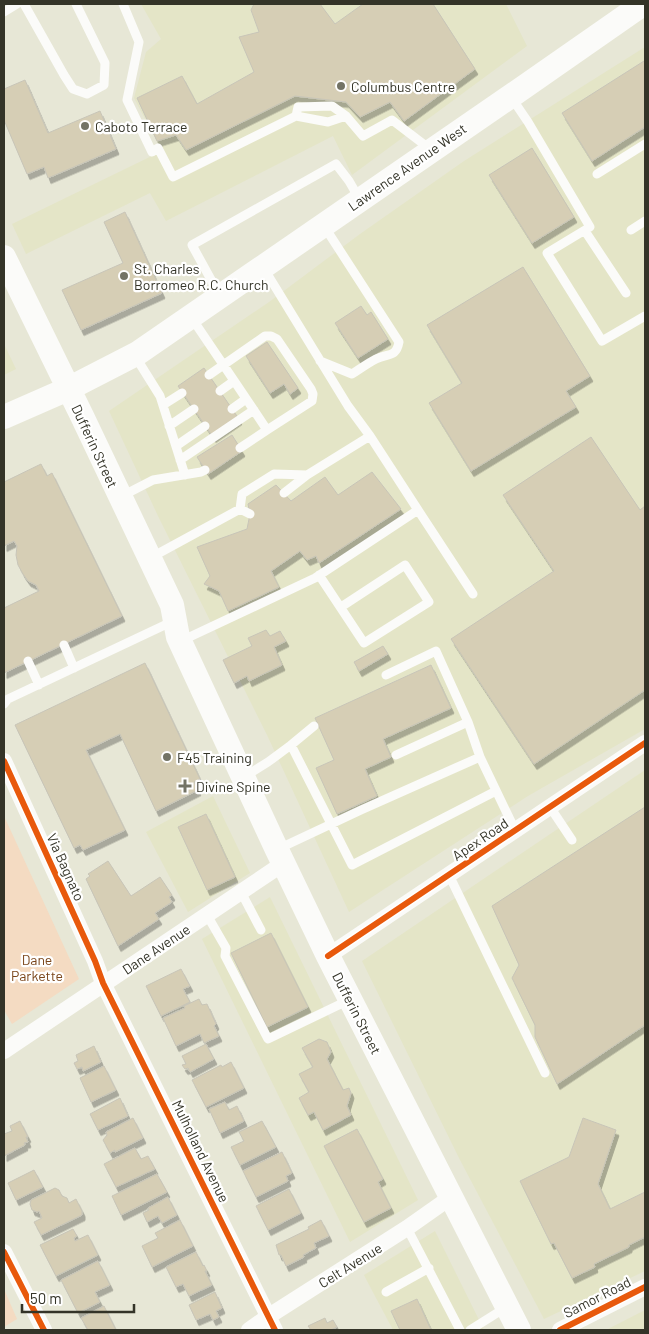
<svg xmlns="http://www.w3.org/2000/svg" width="649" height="1334" viewBox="0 0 649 1334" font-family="Barlow,sans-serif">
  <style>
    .built { fill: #e4e5c7 }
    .green { fill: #f4dbc2 }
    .building { fill: #d6ceb5; stroke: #c8c5b8; filter: url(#shadow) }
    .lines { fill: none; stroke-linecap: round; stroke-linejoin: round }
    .lane { stroke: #fbfbf9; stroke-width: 9 }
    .street { stroke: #fbfbf9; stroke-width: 16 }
    .secondary { stroke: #fbfbf9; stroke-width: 24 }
    .cycleway-casing { stroke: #fff; stroke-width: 9 }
    .cycleway { stroke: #e8590c; stroke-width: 6 }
    .poi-dot { fill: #737365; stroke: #fff; stroke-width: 2 }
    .labels { text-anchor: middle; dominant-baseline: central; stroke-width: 4.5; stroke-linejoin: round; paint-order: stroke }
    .poi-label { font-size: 14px; fill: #343428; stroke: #fff; text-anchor: start }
    .street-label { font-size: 14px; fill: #343428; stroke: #fff }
    .park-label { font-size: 14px; fill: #7a461b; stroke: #fff }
  </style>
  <defs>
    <filter id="shadow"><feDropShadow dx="3" dy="5.5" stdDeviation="0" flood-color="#0004"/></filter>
  </defs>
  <rect width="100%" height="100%" fill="#e7e7d6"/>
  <!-- built -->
  <path class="built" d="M141,4h365l21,42 -175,129 -19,-39 -167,85 -16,-28 -124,61 -14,-30 150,-73 -28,-53 12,-46 15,-13z
    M645,47v682l-117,67 -179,116 -82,-177 -109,-219 -49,-105 160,-109 91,-68 104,-73z
    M4,344l12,25 -12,6z
    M645,770v501l-101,48 -84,-159 -98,-199z
    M213,796l37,77 -62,39 -42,-80z
    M270,897l148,303 -68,42 -148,-303z
    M435,1231l49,99h-91l-26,-49 -3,-6z
    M645,1310v20h-39z"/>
  <!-- green -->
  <path class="green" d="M4,816l75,163 -67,45 -8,-14z
    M4,1289l13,30 -13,8z"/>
  <!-- building -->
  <path class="building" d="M254,4h66l15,20 28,-20h70l42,65 -71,52 -14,-19 -30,15 -14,-15 -51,-6 -109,54 -10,-15 -19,6 -20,-43 45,-22 15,28 57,-32 -15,-35 20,-5 -8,-22z
    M644,61l1,2v64l-53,34 -30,-48z
    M25,80l23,53 52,-22 16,38 -68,29 -4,-11 -17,7 -23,-54v-31z
    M532,148l42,69 -42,26 -43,-68z
    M125,212l37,81 -81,37 -19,-40 61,-27 -19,-41z
    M523,267l67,109 -24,15 10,16 -105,64 -42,-68 33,-20 -35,-58z
    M361,306l6,9 4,-3 17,27 -30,19 -23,-35z
    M267,342l31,46 -8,6 -6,-10 -14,9 -24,-37z
    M204,368l35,51 -26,18 -35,-51z
    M232,435l10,16 -34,23 -11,-17z
    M591,437l49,73 5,-4v184l-111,74 -83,-125 103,-68 -51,-76z
    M41,464l6,12 5,-3 70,143 -118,57v-65l35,-17 -3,-6 -8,-4 -5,-7 -5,-9 -2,-10 1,-9 -3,-5 -10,5v-64z
    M372,472l29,37 -82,54 -3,-7 -9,4 -7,-9 -29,20 8,16 -51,24 -9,-20 -15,-7 6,-8 -13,-29 50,-18 3,-15 -2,-10 28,-19 15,16 34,-24 13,18z
    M266,630l4,6 10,-5 6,10 -12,6 8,18 -33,16 -2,-5 -13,7 -11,-23 29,-14 -4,-8z
    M383,646l5,8 -29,17 -5,-9z
    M145,663l55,116 -6,3 4,8 -42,21 -36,-77 -34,16 39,80 -42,20 -3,-5 -6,3 -59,-123z
    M431,665l20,43 -68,31 8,18 -26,12 12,27 -40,18 -21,-46 18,-8 -19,-42z
    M645,807v218l-88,59 -22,-47v-12l-23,-47 7,-13 -27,-59z
    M206,814l29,63 -28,13 -29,-63z
    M108,861l23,35 29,-19 12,18 -3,2 3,5 -17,11 4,6 -41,27 -32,-67 4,-3 -2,-2z
    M271,933l37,74 -41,20 -36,-74z
    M181,969l9,17 -7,3 7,13 -29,14 -15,-30z
    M199,999l3,6 5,-1 9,20 -2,2 5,10 -15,7 -4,-9 -24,12 -13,-28 22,-10 -1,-2z
    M319,1039l8,3 4,10 -4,7 16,31 6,-2 2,5 -4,13 4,9 -28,15 -9,-18 -6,3 -9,-17 10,-6 -10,-18 14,-7 -11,-19z
    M206,1044l8,15 -24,13 -2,-4 -3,1 -3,-4 4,-1 -4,-8z
    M94,1046l7,16 -18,9 -1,-4 -5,2 -3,-6 4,-2 -2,-6z
    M231,1062l13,26 -38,19 -14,-27 29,-15 1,2z
    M104,1066l12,24 -25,12 -11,-24z
    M120,1098l8,18 -30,14 -8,-16z
    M225,1102l4,8 8,-4 7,15 -24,12 -11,-24z
    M133,1118l10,20 -28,14v-2l-5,3 -7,-13 4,-5 -1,-3z
    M583,1118l33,12 -18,54 12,25 35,-17v45l-16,8v2l-35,17 1,3 -23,11 -18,-35 -3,1 -31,-63 49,-24z
    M20,1121l8,16h-2l2,5 -4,1 1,2 -21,11v-22l8,-3 -2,-5z
    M262,1121l14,26 -36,18 -9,-18 13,-6 -5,-9z
    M357,1129l26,50 -5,3 13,26 -27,14 -40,-76z
    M135,1148l6,11 7,-3 7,13 -39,18 -12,-23z
    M282,1152l10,21 -6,3 2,5 -32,16 -13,-26z
    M34,1170l9,17 -27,13 -8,-17z
    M157,1174l10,18 -46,23 -9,-19z
    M55,1188l4,2 3,6 5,2 2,5 7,-4 6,12v4l-41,20 -7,-13 8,-4 -3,-7 -2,1 -5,-2 -2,-6 1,-4z
    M289,1189l12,24 -33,17 -12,-24z
    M168,1197l9,18 -15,8 -4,-7 -11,6 -4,-9 6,-3 -1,-2z
    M180,1220l13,26 -41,21 -10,-21 16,-8 -3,-5z
    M321,1220l8,16 -15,7 2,5 -13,7 1,2 -18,9 -5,-11h-2l-3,-10 33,-16 -1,-2z
    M73,1229l4,7 -3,2 1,3 13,-6 10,20 -42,21 -16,-31z
    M196,1252l7,14 1,-1 3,6h-2l7,14 -23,11 -6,-12 -7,3 -10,-20z
    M98,1261l12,24 -15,7 5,10 -22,11 -17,-33z
    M215,1292l7,16 -6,3 3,6 -6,3 -3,-6 -14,6 -7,-15z
    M417,1299l14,31h-31l-9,-19z
    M104,1306l12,24h-28l-7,-12z
    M325,1318l2,5 6,-3 4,7 -6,3h-20l-3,-4z"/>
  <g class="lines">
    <!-- lane -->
    <path class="lane" d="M24,4l40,71 9,14 14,5 17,-9 1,-22 -29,-59
      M123,4l16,38 -12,58 25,52 6,-4 15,29 123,-61 2,-9 34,-1 14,10 17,20 29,-16 38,29
      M4,12l13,-8
      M511,97l17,25 62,105 -43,26 55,88 43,-25
      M296,116l32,6 18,-6
      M597,174l48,-30
      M631,230l14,-9
      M585,231l41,62
      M263,267l85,139 22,30
      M220,296l-28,-51 144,-81 13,17 11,19
      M191,317c25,37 51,75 76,113l45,-29 1,-7 -2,-5 -34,-50 -6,-3h-6l-56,39
      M135,356l25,40 25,79
      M320,361l32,13c8,-5 16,-11 24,-15 12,-6 20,-1 23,-17l-75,-116
      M220,391l14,-10
      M163,405l19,-12
      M232,409l14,-10
      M169,426l25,-17
      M176,446l29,-20
      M240,448l27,-18
      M180,460l74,-50
      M284,493l23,-18
      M122,496l31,-16 48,-8 4,-2
      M240,509l10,5
      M418,510l55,84
      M150,558l90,-49 2,-15 32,-20 33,1 63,-39 48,74 -103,68 -134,63
      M319,575l45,68 65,-41 -24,-37 -64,42
      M64,645l10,23
      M28,661l11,24
      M386,675l50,-24 32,71 12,35 35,73
      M4,704l4,-5 159,-75
      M314,726l-23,19 61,120 144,-74
      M396,755l72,-33
      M244,777l24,-15 23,-17
      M550,807l22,33
      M278,849l83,-39 119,-53
      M449,875l96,198
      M241,892l20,38
      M207,915l19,33 -1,8 43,83 81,-39
      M407,1228l53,102
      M386,1292l43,-24
      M470,1330l35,-22"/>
    <!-- street -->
    <path class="street" d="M4,761l91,200 8,22 172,347
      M328,956l317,-213
      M4,1051l280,-188
      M4,1252l40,78
      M249,1330l20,-14 138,-88 44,-31
      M560,1330l85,-43"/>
    <!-- secondary -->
    <path class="secondary" d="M4,257l78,159 90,189 6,32 99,213 51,106 191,374
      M4,417l64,-28 70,-36 373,-257 132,-92"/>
    <!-- cycleway casing -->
    <g class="cycleway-casing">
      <path id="cycleway" d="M4,761l91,200 8,22 172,347
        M328,956l317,-213
        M4,1252l40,78
        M560,1330l85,-43"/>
    </g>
    <!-- cycleway -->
    <use href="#cycleway" class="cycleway"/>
  </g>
  <!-- markers -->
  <g class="poi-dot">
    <circle cx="341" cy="86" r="5"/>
    <circle cx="85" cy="126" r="5"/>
    <circle cx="124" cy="276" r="5"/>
    <circle cx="167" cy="757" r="5"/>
    <path d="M182.5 778.5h5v5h5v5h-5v5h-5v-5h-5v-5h5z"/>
  </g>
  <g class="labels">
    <!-- poi labels -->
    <g class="poi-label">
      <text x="351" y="86">Columbus Centre</text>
      <text x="95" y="126">Caboto Terrace</text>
      <text x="134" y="268">St. Charles<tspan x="134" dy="16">Borromeo R.C. Church</tspan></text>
      <text x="177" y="757">F45 Training</text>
      <text x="196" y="786">Divine Spine</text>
    </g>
    <!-- street labels -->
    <g class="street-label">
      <text transform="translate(407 167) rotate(-35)">Lawrence Avenue West</text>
      <text transform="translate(95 446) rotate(65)">Dufferin Street</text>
      <text transform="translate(480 839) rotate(-34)">Apex Road</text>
      <text transform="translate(66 867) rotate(66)">Via Bagnato</text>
      <text transform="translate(156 949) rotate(-34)">Dane Avenue</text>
      <text transform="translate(357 1013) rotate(63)">Dufferin Street</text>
      <text transform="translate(201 1151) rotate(64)">Mulholland Avenue</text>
      <text transform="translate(350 1265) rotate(-32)">Celt Avenue</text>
      <text transform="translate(597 1297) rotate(-27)">Samor Road</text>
    </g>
    <!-- park labels -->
    <g class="park-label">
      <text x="37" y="959">Dane<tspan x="37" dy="16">Parkette</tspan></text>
    </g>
  </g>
  <!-- border -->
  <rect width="649" height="1334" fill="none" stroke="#343428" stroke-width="10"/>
  <!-- scale -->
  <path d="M22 1304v8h112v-8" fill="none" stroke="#343428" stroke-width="2.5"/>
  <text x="30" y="1304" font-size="15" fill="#343428" stroke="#ffffff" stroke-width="4" paint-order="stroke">50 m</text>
</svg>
